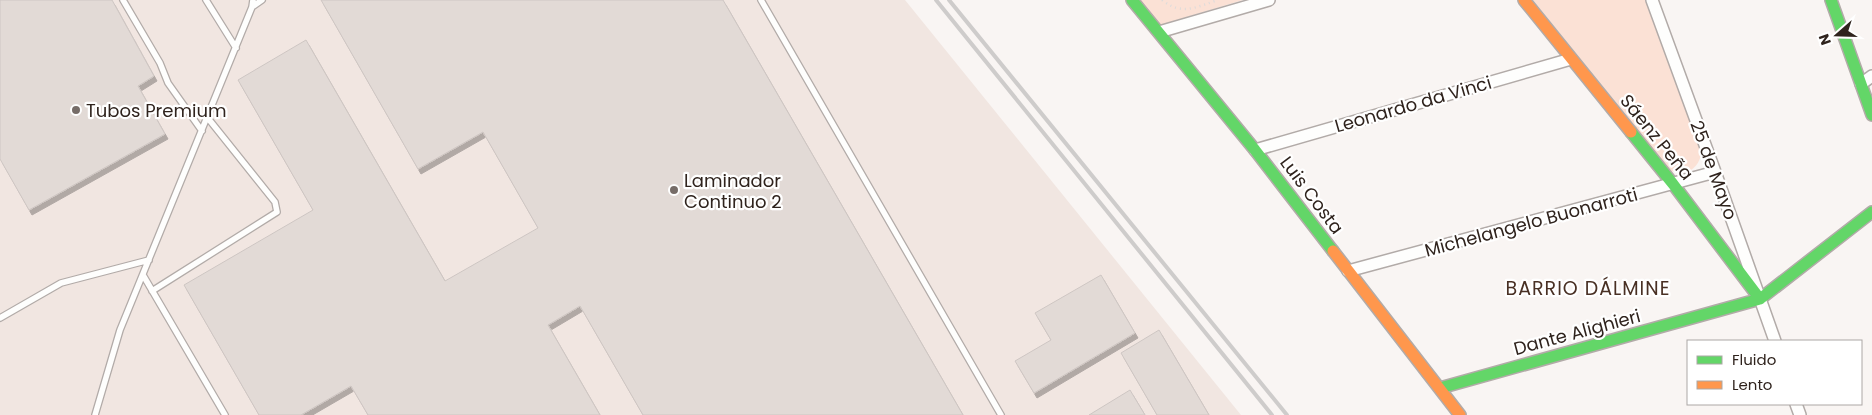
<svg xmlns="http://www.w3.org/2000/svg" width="1872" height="415" viewBox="0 0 1872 415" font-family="Poppins,sans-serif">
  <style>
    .built { fill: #f1e6e1 }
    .green { fill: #fbe1d5 }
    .building { fill: #e2dad6; stroke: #cec6c3; filter: url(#shadow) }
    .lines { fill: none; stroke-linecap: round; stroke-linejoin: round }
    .lane-casing { stroke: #b2aba8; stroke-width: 8 }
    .street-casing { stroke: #b2aba8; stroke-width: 14 }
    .fast-casing { stroke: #b2aba8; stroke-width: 14 }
    .slow-casing { stroke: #b2aba8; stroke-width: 14 }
    .path { stroke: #dcdbda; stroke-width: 2.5; stroke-dasharray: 1 4; stroke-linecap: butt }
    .lane { stroke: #fefefd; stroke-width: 5.5 }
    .street { stroke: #fefefd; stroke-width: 11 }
    .fast { stroke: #63d668; stroke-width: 11 }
    .slow { stroke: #ff974d; stroke-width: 11 }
    .rail { stroke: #cecccb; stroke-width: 4 }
    .poi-dot { fill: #766c68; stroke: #fff; stroke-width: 2 }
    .labels { text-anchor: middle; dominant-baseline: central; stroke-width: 4.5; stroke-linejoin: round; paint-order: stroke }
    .street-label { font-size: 18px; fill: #2f231d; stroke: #fff }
    .poi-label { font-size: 18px; fill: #2f231d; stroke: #fff; text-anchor: start }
    .neighbourhood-label { font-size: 19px; letter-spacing: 1px; fill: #493024; stroke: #fff }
  </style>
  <defs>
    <filter id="shadow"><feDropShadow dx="3" dy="5" stdDeviation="0" flood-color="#0004"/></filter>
  </defs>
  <rect width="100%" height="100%" fill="#f9f5f3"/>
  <!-- built -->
  <path class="built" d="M0,0h905l336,415h-1241z"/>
  <!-- green -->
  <path class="green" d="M1139,0h104l-83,25z
    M1533,0h112l53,143 3,12c-4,17 -19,22 -34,14z"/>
  <!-- building -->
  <path class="building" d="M0,0h112l42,76 -16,10 27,48 -136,76 -29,-51z
    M321,0h402l240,415h-320l-63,-109 -32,19 52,90h-232l-17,-29 -50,29h-42l-75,-130 129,-75 -75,-130 68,-40 139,241 93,-53 -55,-96 -65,37z
    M1101,275l34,58 -101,60 -19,-32 36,-21 -16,-27z
    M1159,330l50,85h-52l-36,-62z
    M1130,390l15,25h-56z"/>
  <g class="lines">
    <!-- lane casing -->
    <g class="lane-casing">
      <path id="lane" d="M123,0l37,63 8,20 34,48
        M206,0l30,48
        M761,0l240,415
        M252,7l10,-7
        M143,275l82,140
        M152,291l125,-79 -2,-10 -68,-85
        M0,318l61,-35 88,-23
        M95,415l25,-85 132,-323 1,-7"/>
    </g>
    <!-- street casing -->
    <g class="street-casing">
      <path id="street" d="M1652,0l63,172 60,169
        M1159,32l110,-32
        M1861,84l11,-8
        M1255,150l316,-91
        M1348,271l367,-99
        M1796,404l4,11"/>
    </g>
    <!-- fast casing -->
    <g class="fast-casing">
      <path id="fast" d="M1132,0l123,150 78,101
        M1831,0l41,115
        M1631,132l42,52 87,115
        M1440,388l320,-89 112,-87"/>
    </g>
    <!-- slow casing -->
    <g class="slow-casing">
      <path id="slow" d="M1524,0l107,132
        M1333,251l127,164"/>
    </g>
    <!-- path -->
    <path class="path" d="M1162,0c20,16 34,7 56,0"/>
    <!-- lane -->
    <use href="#lane" class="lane"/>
    <!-- street -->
    <use href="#street" class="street"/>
    <!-- fast -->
    <use href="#fast" class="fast"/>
    <!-- slow -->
    <use href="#slow" class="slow"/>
    <!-- rail -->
    <path class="rail" d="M936,0l336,415
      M949,0l338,415"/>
  </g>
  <!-- markers -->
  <g class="poi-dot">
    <circle cx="76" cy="110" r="5"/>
    <circle cx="674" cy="190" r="5"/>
  </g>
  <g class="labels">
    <!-- street labels -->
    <g class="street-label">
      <text transform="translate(1413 104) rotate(-16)">Leonardo da Vinci</text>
      <text transform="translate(1657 137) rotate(51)">Sáenz Peña</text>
      <text transform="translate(1714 170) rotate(70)">25 de Mayo</text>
      <text transform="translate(1312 195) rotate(53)">Luis Costa</text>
      <text transform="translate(1531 222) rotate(-15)">Michelangelo Buonarroti</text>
      <text transform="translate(1577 332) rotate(-15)">Dante Alighieri</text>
    </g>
    <!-- poi labels -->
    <g class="poi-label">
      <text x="86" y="110">Tubos Premium</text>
      <text x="684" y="180">Laminador<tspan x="684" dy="21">Continuo 2</tspan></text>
    </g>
    <!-- neighbourhood labels -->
    <g class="neighbourhood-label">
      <text x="1588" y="288">BARRIO DÁLMINE</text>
    </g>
  </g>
  <!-- legend -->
  <rect x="1687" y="340" width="175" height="65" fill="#ffffff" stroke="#aca7a5"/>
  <rect x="1697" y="356" width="25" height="8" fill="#63d668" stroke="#aca7a5"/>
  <text x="1732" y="365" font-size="15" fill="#2f231d">Fluido</text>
  <rect x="1697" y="381" width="25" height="8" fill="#ff974d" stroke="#aca7a5"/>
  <text x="1732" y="390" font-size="15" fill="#2f231d">Lento</text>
  <!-- north arrow -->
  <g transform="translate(1837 35) rotate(250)" stroke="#ffffff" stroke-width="4" paint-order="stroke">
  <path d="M0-4L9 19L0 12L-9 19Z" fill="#2f231d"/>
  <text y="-8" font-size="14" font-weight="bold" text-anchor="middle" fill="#2f231d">N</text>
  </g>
</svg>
